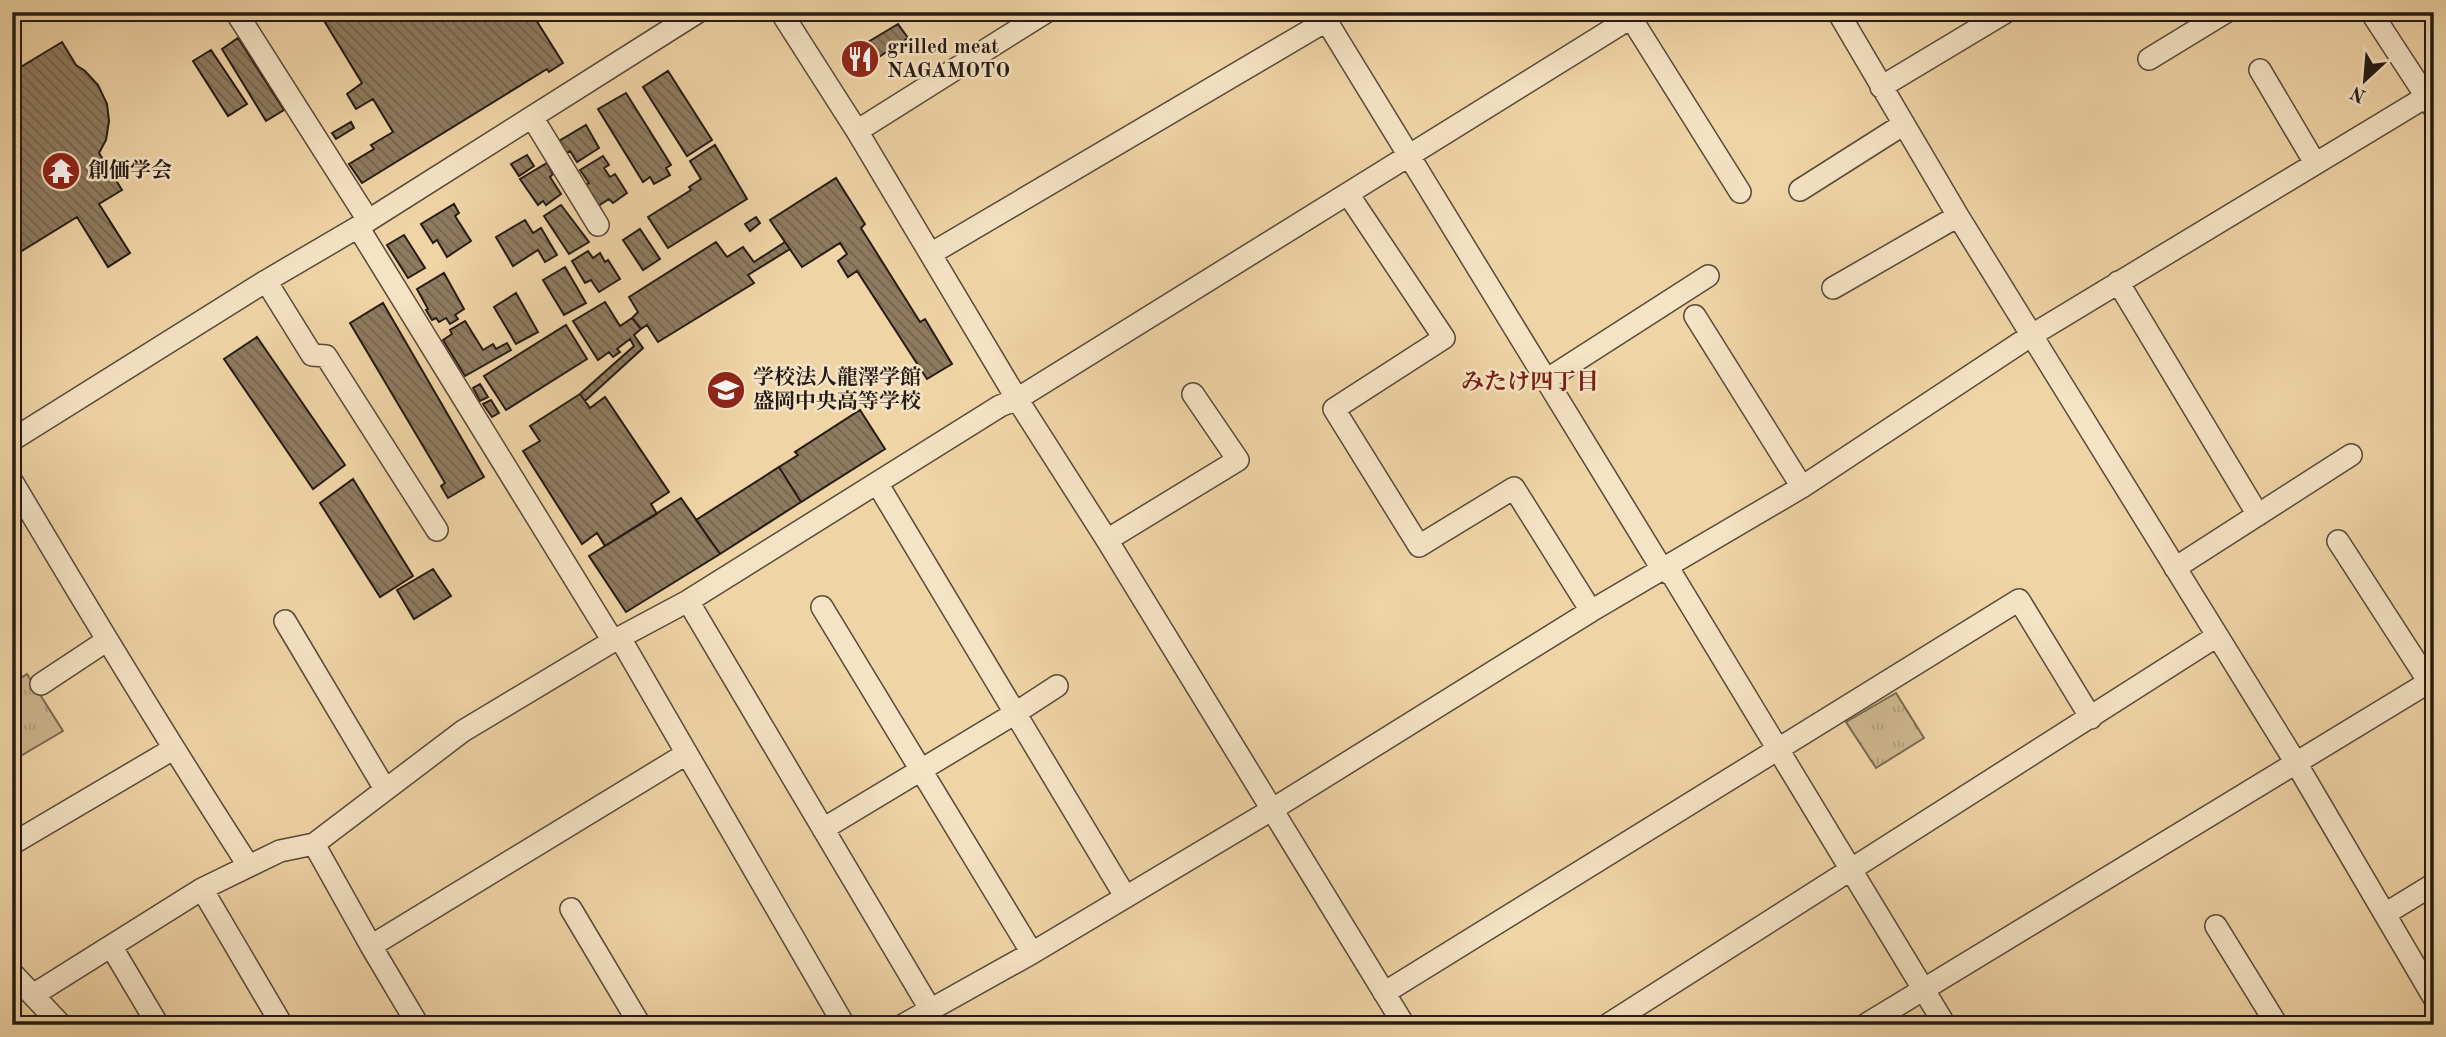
<svg xmlns="http://www.w3.org/2000/svg" width="2446" height="1037" viewBox="0 0 2446 1037" font-family="'Old Standard TT','Noto Serif JP',serif">
  <style>
    .park { fill: url(#park-tufts); stroke: #7a6851; stroke-width: 2 }
    .building { fill: url(#building-back-hatch); stroke: #261b15; stroke-width: 2 }
    .lines { fill: none; stroke-linecap: round; stroke-linejoin: round }
    .minor-casing { stroke: #584939; stroke-width: 24 }
    .minor { stroke: #f5e3c5; stroke-width: 21 }
    .labels { text-anchor: middle; dominant-baseline: central; stroke-width: 5; stroke-linejoin: round; paint-order: stroke }
    .poi-label { font-size: 21px; font-weight: bold; fill: #261b15; stroke: #f5e3c5; text-anchor: start }
    .neighbourhood-label { font-size: 23px; font-weight: bold; fill: #7a1f14; stroke: #f5e3c5 }
  </style>
  <defs>
    <pattern id="park-tufts" width="24" height="20" patternUnits="userSpaceOnUse" patternTransform="scale(1.75)"><rect width="24" height="20" fill="#cdb58d"/><path d="M3 7l-1-3M5 7V3M7 7l1-3M15 17l-1-3M17 17v-4M19 17l1-3" fill="none" stroke="#b09b79"/></pattern>
    <pattern id="building-back-hatch" width="6" height="6" patternUnits="userSpaceOnUse" patternTransform="scale(1.75)"><rect width="6" height="6" fill="#8f7b60"/><path d="M-1 5l2 2M0 0l6 6M5-1l2 2" fill="none" stroke="#75644e"/></pattern>
  </defs>
  <rect width="100%" height="100%" fill="#efd4a6"/>
  <filter id="stains"><feTurbulence type="fractalNoise" baseFrequency=".00286" numOctaves="4"/><feColorMatrix values="0 0 0 0 .2 0 0 0 0 .09 0 0 0 0 .02 0 0 0 .5 -.17"/></filter>
  <radialGradient id="worn" r=".72"><stop offset=".6" stop-color="#630" stop-opacity="0"/><stop offset="1" stop-color="#630" stop-opacity=".3"/></radialGradient>
  <!-- park -->
  <path class="park" d="M27,674l36,57 -51,30v-77z
    M1896,693l28,45 -48,30 -30,-46z"/>
  <!-- building -->
  <path class="building" d="M323,12h208l32,51 -14,9 -2,-3 -185,114 -13,-19 25,-15 -3,-4 22,-13 -20,-33 -17,10 -9,-15 15,-11 -42,-69z
    M898,24l10,14 -49,32 -11,-16z
    M238,38l46,72 -18,11 -44,-72z
    M62,42l14,23 9,6 13,14 9,19 2,17 -3,19 -7,13 23,37 -23,14 31,49 -22,14 -31,-50 -65,40v-187l2,1z
    M211,50l36,54 -19,12 -35,-55z
    M668,71l44,69 -25,16 -44,-69z
    M626,93l45,72 -5,3 4,7 -16,9 -4,-7 -7,5 -45,-73z
    M351,122l3,6 -18,11 -4,-6z
    M586,125l13,23 -22,14 -7,-11 -5,3 -6,-13z
    M715,145l32,54 -79,49 -20,-31 43,-27 -2,-3 12,-8 -11,-18z
    M527,155l7,11 -15,10 -8,-12z
    M603,156l6,9 -5,3 6,9 5,-3 12,19 -14,10 -4,-4 -11,7 -13,-21 4,-2 -9,-13z
    M547,163l6,11 -3,3 11,17 -15,11 -3,-4 -5,4 -18,-26z
    M836,178l29,46 -4,4 59,94 5,-3 27,45 -25,15 -70,-108 -9,6 -10,-16 9,-7 -7,-11 -38,24 -32,-47z
    M454,204l5,9 -4,3 16,25 -24,16 -10,-17 -4,3 -12,-19z
    M561,205l28,37 -20,12 -25,-38z
    M756,217l4,6 -10,8 -5,-7z
    M525,220l8,13 8,-5 16,27 -12,7 -7,-12 -25,16 -17,-29z
    M640,229l20,30 -17,11 -20,-30z
    M404,235l21,33 -17,10 -21,-33z
    M716,242l11,15 16,-10 11,15 31,-20 5,7 -42,26 6,8 -96,59 -11,-17 -6,4 -9,-11 6,-6 -9,-15z
    M588,251l5,7 7,-5 5,9 3,-2 12,19 -21,13 -8,-12 -6,3 -13,-22z
    M565,267l21,36 -22,12 -21,-35z
    M444,273l20,36 -9,6 3,4 -8,5 -4,-6 -7,4 -3,-4 -4,2 -6,-10 2,-1 -11,-20z
    M516,293l22,39 -22,12 -22,-37z
    M605,302l15,24 12,-8 9,11 -7,6 9,13 -58,53 -5,-7 54,-48 -4,-7 -13,10 3,3 -7,5 -4,-5 -11,8 -25,-39z
    M383,303l101,174 -36,21 -7,-12 4,-3 -95,-160z
    M465,321l18,29 10,-6 3,5 11,-6 4,7 -46,26 -22,-36 9,-6 -2,-4z
    M566,325l21,34 -81,51 -22,-34z
    M257,337l88,128 -32,24 -89,-130z
    M480,384l8,13 -8,4 -7,-13z
    M580,394l10,14 15,-11 64,95 -18,12 6,10 -52,32 -8,-13 -15,11 -59,-93 17,-10 -10,-15z
    M491,400l8,13 -7,4 -9,-13z
    M860,410l25,39 -84,53 -22,-35 19,-12 -3,-3z
    M779,467l22,35 -81,52 -24,-34z
    M353,479l60,97 -33,21 -60,-94z
    M681,498l39,56 -94,58 -37,-56z
    M433,569l18,27 -37,23 -17,-29z"/>
  <g class="lines">
    <!-- minor casing -->
    <g class="minor-casing">
      <path id="minor" d="M236,12l132,208
        M781,12l76,119 160,268 90,141 297,485
        M1321,12l341,557 11,7 272,449
        M1838,12l120,204 338,547 138,235
        M2371,12l62,95
        M1631,18l109,174
        M2149,59l77,-47
        M2260,70l55,93
        M1881,87l125,-75
        M532,117l66,108
        M857,131l189,-119
        M1800,190l104,-66
        M1348,194l96,144 -110,71 85,137 95,-58 77,123
        M358,227l255,414
        M932,253l394,-232
        M266,281l46,74 14,1 111,174
        M2118,282l140,233
        M1833,288l125,-72
        M1695,316l107,171
        M1546,380l162,-104
        M12,440l254,-159 92,-54 340,-215
        M12,481c77,130 154,257 236,384
        M877,483l248,413
        M1107,540l131,-80 -45,-66
        M2338,541l91,141
        M2175,568l176,-113
        M688,601l242,408
        M822,607l210,346
        M285,621l100,168
        M620,638l224,387
        M41,684l65,-43
        M823,829l191,-115 43,-28
        M12,844l161,-95
        M314,844l57,102 47,79
        M202,889l80,136
        M571,909l69,116
        M2385,914l49,-30
        M2216,926l61,99
        M111,946l47,79
        M371,946l315,-192
        M12,973l49,52
        M1384,993l635,-393 72,118
        M33,995l169,-106 78,-38 34,-7 149,-113 150,-90 75,-40 312,-195 17,-7 623,-387
        M903,1025l129,-72 241,-144 318,-198 211,-124 230,-152 402,-243
        M1607,1025l610,-389
        M1865,1025l569,-346"/>
    </g>
    <!-- minor -->
    <use href="#minor" class="minor"/>
  </g>
  <!-- icons -->
  <defs>
    <g id="restaurant-disc" transform="scale(2.0125)"><circle r="9.5" fill="#8f2418" stroke="#f5e3c5"/><path d="M-5-6h1v4h1v-4h1v4h1v-4h1v5L-1.5 .5V6h-2V.5L-5-1ZM5-6V6H3V1.5H1.5Q1.5-4 5-6Z" fill="#fff"/></g>
    <g id="temple-disc" transform="scale(2.0125)"><circle r="9.5" fill="#8f2418" stroke="#f5e3c5"/><path d="M0-6L5-2H3V0L6.5 2.5H4V6H1.5V3h-3V6H-4V2.5H-6.5L-3 0V-2H-5Z" fill="#fff"/></g>
    <g id="school-disc" transform="scale(2.0125)"><circle r="9.5" fill="#8f2418" stroke="#f5e3c5"/><path d="M0-5L7-2L0 1L-7-2ZM-4 1L0 2.5L4 1V4Q0 6-4 4Z" fill="#fff"/></g>
  </defs>
  <g fill-rule="evenodd">
    <use href="#restaurant-disc" x="860" y="59"/>
    <use href="#temple-disc" x="61" y="171"/>
    <use href="#school-disc" x="726" y="390"/>
  </g>
  <g class="labels">
    <!-- poi labels -->
    <g class="poi-label">
      <text x="887" y="47">grilled meat<tspan x="887" dy="24">NAGAMOTO</tspan></text>
      <text x="88" y="171">創価学会</text>
      <text x="753" y="378">学校法人龍澤学館<tspan x="753" dy="24">盛岡中央高等学校</tspan></text>
    </g>
    <!-- neighbourhood labels -->
    <g class="neighbourhood-label">
      <text x="1530" y="382">みたけ四丁目</text>
    </g>
  </g>
  <!-- margin -->
  <rect width="2446" height="1037" fill="none" stroke="#efd4a6" stroke-width="42"/>
  <rect x="14" y="14" width="2418" height="1009" fill="none" stroke="#261b15" stroke-width="3.5"/>
  <rect x="21" y="21" width="2404" height="995" fill="none" stroke="#261b15" stroke-width="2"/>
  <!-- north arrow -->
  <g transform="translate(2365 80) rotate(206)" stroke="#f5e3c5" stroke-width="5" paint-order="stroke">
  <path d="M0-5L12 26L0 18L-12 26Z" fill="#261b15"/>
  <text y="-10" font-size="19" font-weight="bold" text-anchor="middle" fill="#261b15">N</text>
  </g>
  <rect width="100%" height="100%" filter="url(#stains)"/>
  <rect width="100%" height="100%" fill="url(#worn)"/>
</svg>
